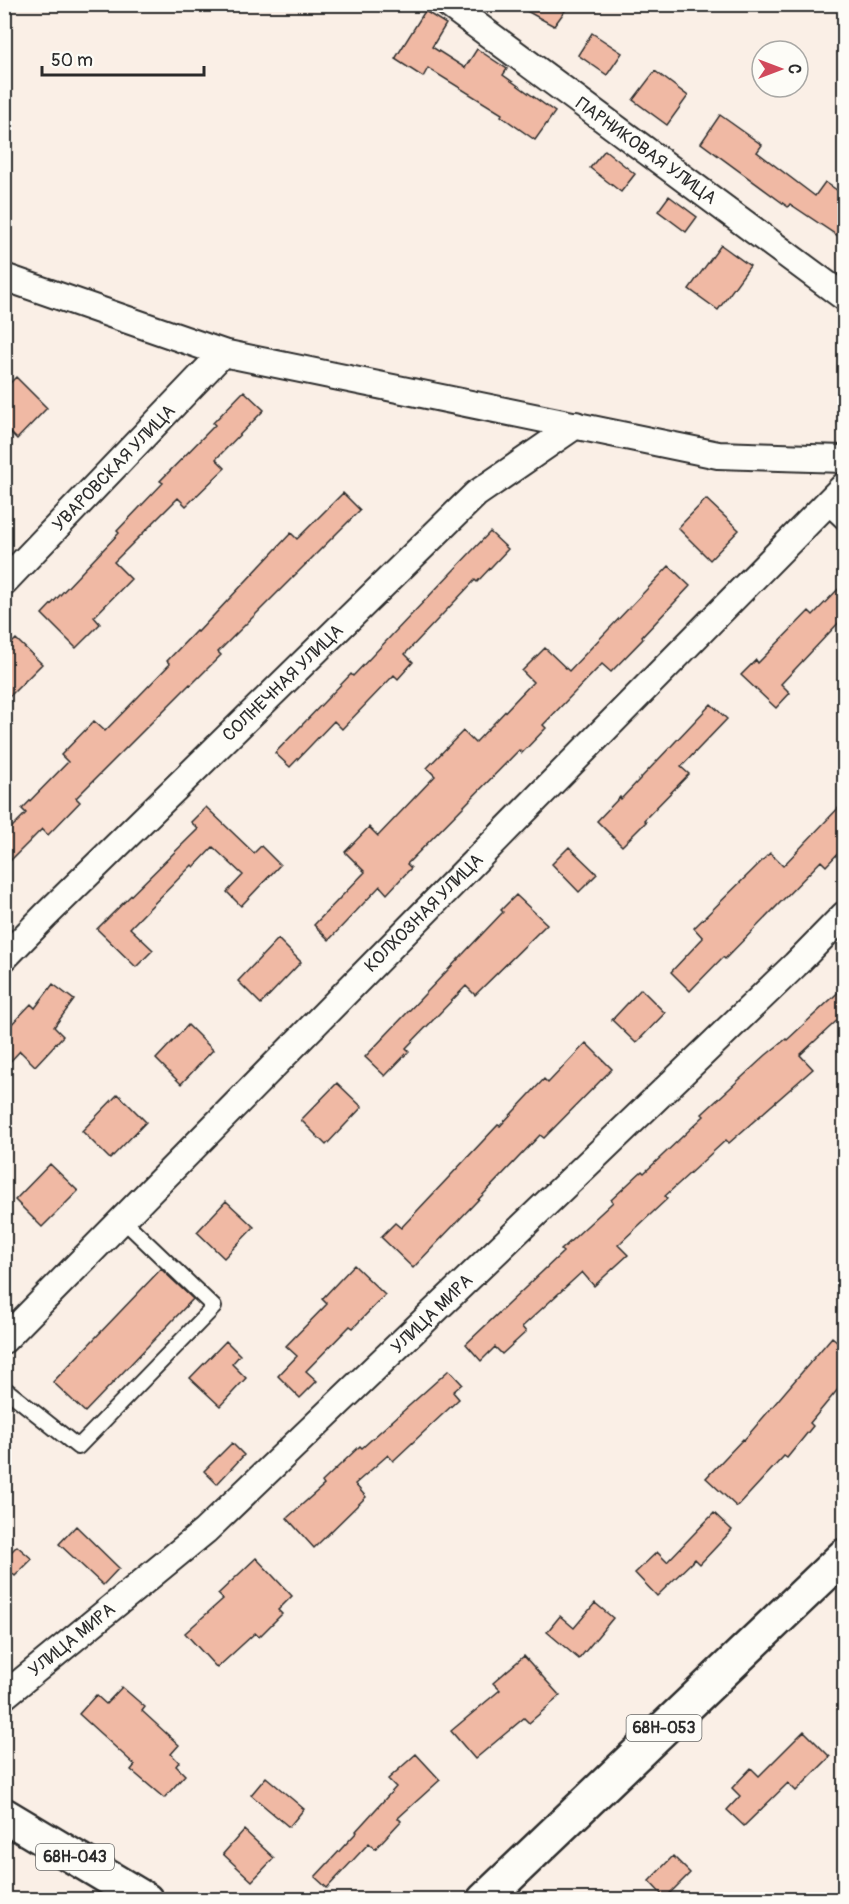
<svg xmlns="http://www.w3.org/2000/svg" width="849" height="1904" viewBox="0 0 849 1904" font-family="Pangolin,sans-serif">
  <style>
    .building { fill: #f0b9a4; stroke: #2b2b2b; stroke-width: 1.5 }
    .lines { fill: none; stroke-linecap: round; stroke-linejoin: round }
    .service-casing { stroke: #2b2b2b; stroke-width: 18 }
    .minor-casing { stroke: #2b2b2b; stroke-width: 30 }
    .primary-casing { stroke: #2b2b2b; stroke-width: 38 }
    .service { stroke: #fdfcf7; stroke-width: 14 }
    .minor { stroke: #fdfcf7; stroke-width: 26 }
    .primary { stroke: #fdfcf7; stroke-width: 33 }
    .labels { text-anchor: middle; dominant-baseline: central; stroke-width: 4.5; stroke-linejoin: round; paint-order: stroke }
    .shield { fill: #fdfcf7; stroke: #6a6a68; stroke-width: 1.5 }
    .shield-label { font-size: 16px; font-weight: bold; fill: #2b2b2b }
    .street-label { font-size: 18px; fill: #2b2b2b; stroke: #fdfcf7 }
  </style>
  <rect width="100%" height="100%" fill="#faefe6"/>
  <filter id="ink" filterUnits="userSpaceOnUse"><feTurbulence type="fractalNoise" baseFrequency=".0167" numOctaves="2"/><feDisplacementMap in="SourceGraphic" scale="12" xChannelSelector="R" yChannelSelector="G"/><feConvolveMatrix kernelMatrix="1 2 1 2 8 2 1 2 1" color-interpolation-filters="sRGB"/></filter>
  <g filter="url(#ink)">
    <!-- building -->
    <path class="building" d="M514,4h56l-16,22z
      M425,11l21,13 -14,23 33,21 12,-19 30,20 -4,6 52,37 -20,28 -34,-24 1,-2 -74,-46 -5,9 -28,-18z
      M592,33l30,20 -15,22 -29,-20z
      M655,71l33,25 -21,29 -34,-25z
      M720,115l42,30 -5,7 58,44 10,-14 19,13v45l-54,-36 -2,3 -87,-64z
      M605,150l30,24 -14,18 -31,-24z
      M669,196l28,21 -11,15 -28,-21z
      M721,245l29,21 -32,44 -29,-21z
      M16,377l31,31 -30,31 -13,-13v-37z
      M244,391l20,19 -48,49 9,9 -39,38 -8,-8 -64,64 17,17 -37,38 6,7 -24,24 -34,-34 77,-81 -2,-2 46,-48 -3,-2 55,-56 -2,-2z
      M343,493l17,17 -142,142 3,3 -30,30 -1,-1 -114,114 4,4 -32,33 -6,-6 -38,38v-32l22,-22 -4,-4 46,-47 -7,-7 33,-34 11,10 65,-67 -3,-3 29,-30 2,1 93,-99 6,6z
      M706,499l33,31 -29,30 -32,-32z
      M490,532l18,17 -31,33 -2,-2 -70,74 8,8 -15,17 -4,-4 -52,54 -8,-8 -44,46 -15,-14 76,-79 2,2z
      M669,566l21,20 -48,51 1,2 -32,33 -9,-8 -59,61 3,3 -24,25 -3,-3 -112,114 4,4 -24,26 -7,-8 -51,54 -15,-15 51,-53 -20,-20 24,-25 9,9 57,-60 -8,-8 36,-37 12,12 58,-61 -11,-11 23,-23 24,23z
      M844,583v34l-63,67 9,9 -14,15 -35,-33 15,-15 2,3 51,-52 4,4z
      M16,639l26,25 -38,38v-51z
      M711,704l16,15 -46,48 8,7 -45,46 2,2 -24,24 -25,-25 23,-24 1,2z
      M844,802v45l-18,19 -5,-5 -96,98 -2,-2 -33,34 -19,-19 32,-34 -9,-10 76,-75 13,13z
      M206,807l48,46 7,-7 19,19 -39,41 -14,-14 16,-17 -30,-28 -19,20 -2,-2 -62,63 23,22 -17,17 -39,-38 101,-100 -7,-7z
      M569,847l28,27 -18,18 -27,-28z
      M516,895l31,29 -72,71 -9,-9 -60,62 3,3 -24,25 -20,-19 138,-145 -2,-2z
      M278,939l23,23 -40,42 -23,-23z
      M53,984l21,16 -20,27 9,9 -28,30 -15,-15 -16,17v-36l27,-28 4,4z
      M844,987v27l-44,41 13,14 -84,74 -3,-3 -61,56 2,3 -49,46 10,10 -34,31 -12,-14 -60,55 4,5 -24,22 -7,-7 -14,14 -15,-17 97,-92 -2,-2 52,-48 -2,-2 31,-29 2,2 60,-57 -2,-2 64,-59 20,-16 1,1z
      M641,989l24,24 -29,30 -24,-23z
      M188,1025l25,25 -32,34 -25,-25z
      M586,1043l26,26 -68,69 -4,-3 -127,133 -32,-31 14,-14 6,5 97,-103 2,1 44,-47 4,4z
      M337,1083l25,24 -36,38 -25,-25z
      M118,1094l28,28 -36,37 -28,-28z
      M50,1164l28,27 -36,36 -27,-27z
      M226,1201l28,26 -30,31 -27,-26z
      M354,1265l31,30 -32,33 -3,-2 -44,45 11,10 -17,17 -22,-22 19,-20 -11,-10 41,-42 -5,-5z
      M161,1269l32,30 -108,113 -32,-30z
      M832,1337l12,10v35l-34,41 3,3 -26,32 -3,-2 -47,51 -31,-29 37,-39 1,1z
      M226,1341l14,14 -8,9 14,14 -26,28 -30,-28z
      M449,1370l13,14 -9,8 6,7 -66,62 -5,-6 -33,29 11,13 -52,51 -27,-30 37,-33 -2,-3 38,-36 2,2z
      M232,1443l12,12 -27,29 -13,-13z
      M714,1513l18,17 -32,34 -5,-5 -38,37 -22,-23 22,-21 10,10z
      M76,1526l43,42 -16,17 -44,-41z
      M17,1546l15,13 -17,17 -11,-10v-7z
      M256,1558l36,38 -14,14 4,4 -23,23 -4,-4 -38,35 -32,-35 38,-34 -5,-5z
      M595,1603l18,15 -34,41 -32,-27 13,-16 14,12z
      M524,1656l36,40 -31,27 -5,-5 -49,41 -24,-28 49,-41 -7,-7z
      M122,1687l23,20 -3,4 37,34 -8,9 8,8 -3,4 9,9 -21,23 -33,-28 4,-5 -56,-51 17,-19 10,9z
      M804,1731l26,26 -34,34 -8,-8 -44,43 -17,-16 13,-14 -8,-8 19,-20 8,8z
      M416,1754l24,26 -42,38 3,3 -26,28 -6,-6 -42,45 -12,-11 42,-45 -1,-1 40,-44 -8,-8z
      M266,1777l38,32 -15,18 -38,-32z
      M244,1830l30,28 -22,23 -29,-27z
      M673,1856l17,17 -25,25 -16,-17z"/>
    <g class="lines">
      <!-- service casing -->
      <g class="service-casing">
        <path id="service" d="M825,505l19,18
          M4,1388l74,59 136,-140 -91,-87"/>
      </g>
      <!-- minor casing -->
      <g class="minor-casing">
        <path id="minor" d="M448,4l396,293
          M4,277l219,76 495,102 126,4
          M4,582l219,-229
          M4,958l41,-42 431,-422 100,-69
          M4,1340l840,-854
          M4,1696l201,-165 590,-566 49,-50"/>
      </g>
      <!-- primary casing -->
      <g class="primary-casing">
        <path id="primary" d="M4,1815l142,85
          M484,1900l360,-344"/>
      </g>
      <!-- service -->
      <use href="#service" class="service"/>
      <!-- minor -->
      <use href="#minor" class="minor"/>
      <!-- primary -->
      <use href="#primary" class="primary"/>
    </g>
  </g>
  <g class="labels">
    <!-- shield labels -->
    <g class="shield">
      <rect x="626.5" y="1715" width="75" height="26" rx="4.5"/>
      <rect x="36" y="1844" width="78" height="26" rx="4.5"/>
    </g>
    <g class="shield-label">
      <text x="664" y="1728">68Н-053</text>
      <text x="75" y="1857">68Н-043</text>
    </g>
    <!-- street labels -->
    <g class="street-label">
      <text transform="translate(646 151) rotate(36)">ПАРНИКОВАЯ УЛИЦА</text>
      <text transform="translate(114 468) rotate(-46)">УВАРОВСКАЯ УЛИЦА</text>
      <text transform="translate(283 683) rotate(-44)">СОЛНЕЧНАЯ УЛИЦА</text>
      <text transform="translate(424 913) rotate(-45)">КОЛХОЗНАЯ УЛИЦА</text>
      <text transform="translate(432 1314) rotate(-44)">УЛИЦА МИРА</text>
      <text transform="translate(72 1640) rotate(-39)">УЛИЦА МИРА</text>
    </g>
  </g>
  <!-- margin -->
  <rect width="849" height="1904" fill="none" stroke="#fdfcf7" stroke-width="24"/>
  <rect x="12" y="12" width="825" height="1880" fill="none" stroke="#2b2b2b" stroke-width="2" filter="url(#ink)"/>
  <!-- north arrow -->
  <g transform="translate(780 69) rotate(90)"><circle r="28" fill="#fdfcf7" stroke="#a9a8a5" stroke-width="1.5"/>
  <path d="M0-4.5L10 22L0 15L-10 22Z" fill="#d1495b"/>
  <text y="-9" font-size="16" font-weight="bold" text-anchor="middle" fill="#2b2b2b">С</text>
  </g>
  <!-- scale -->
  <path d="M42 66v9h162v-9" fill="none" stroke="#2b2b2b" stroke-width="3"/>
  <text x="51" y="66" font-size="18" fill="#2b2b2b" stroke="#fdfcf7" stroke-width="4.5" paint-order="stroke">50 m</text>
</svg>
